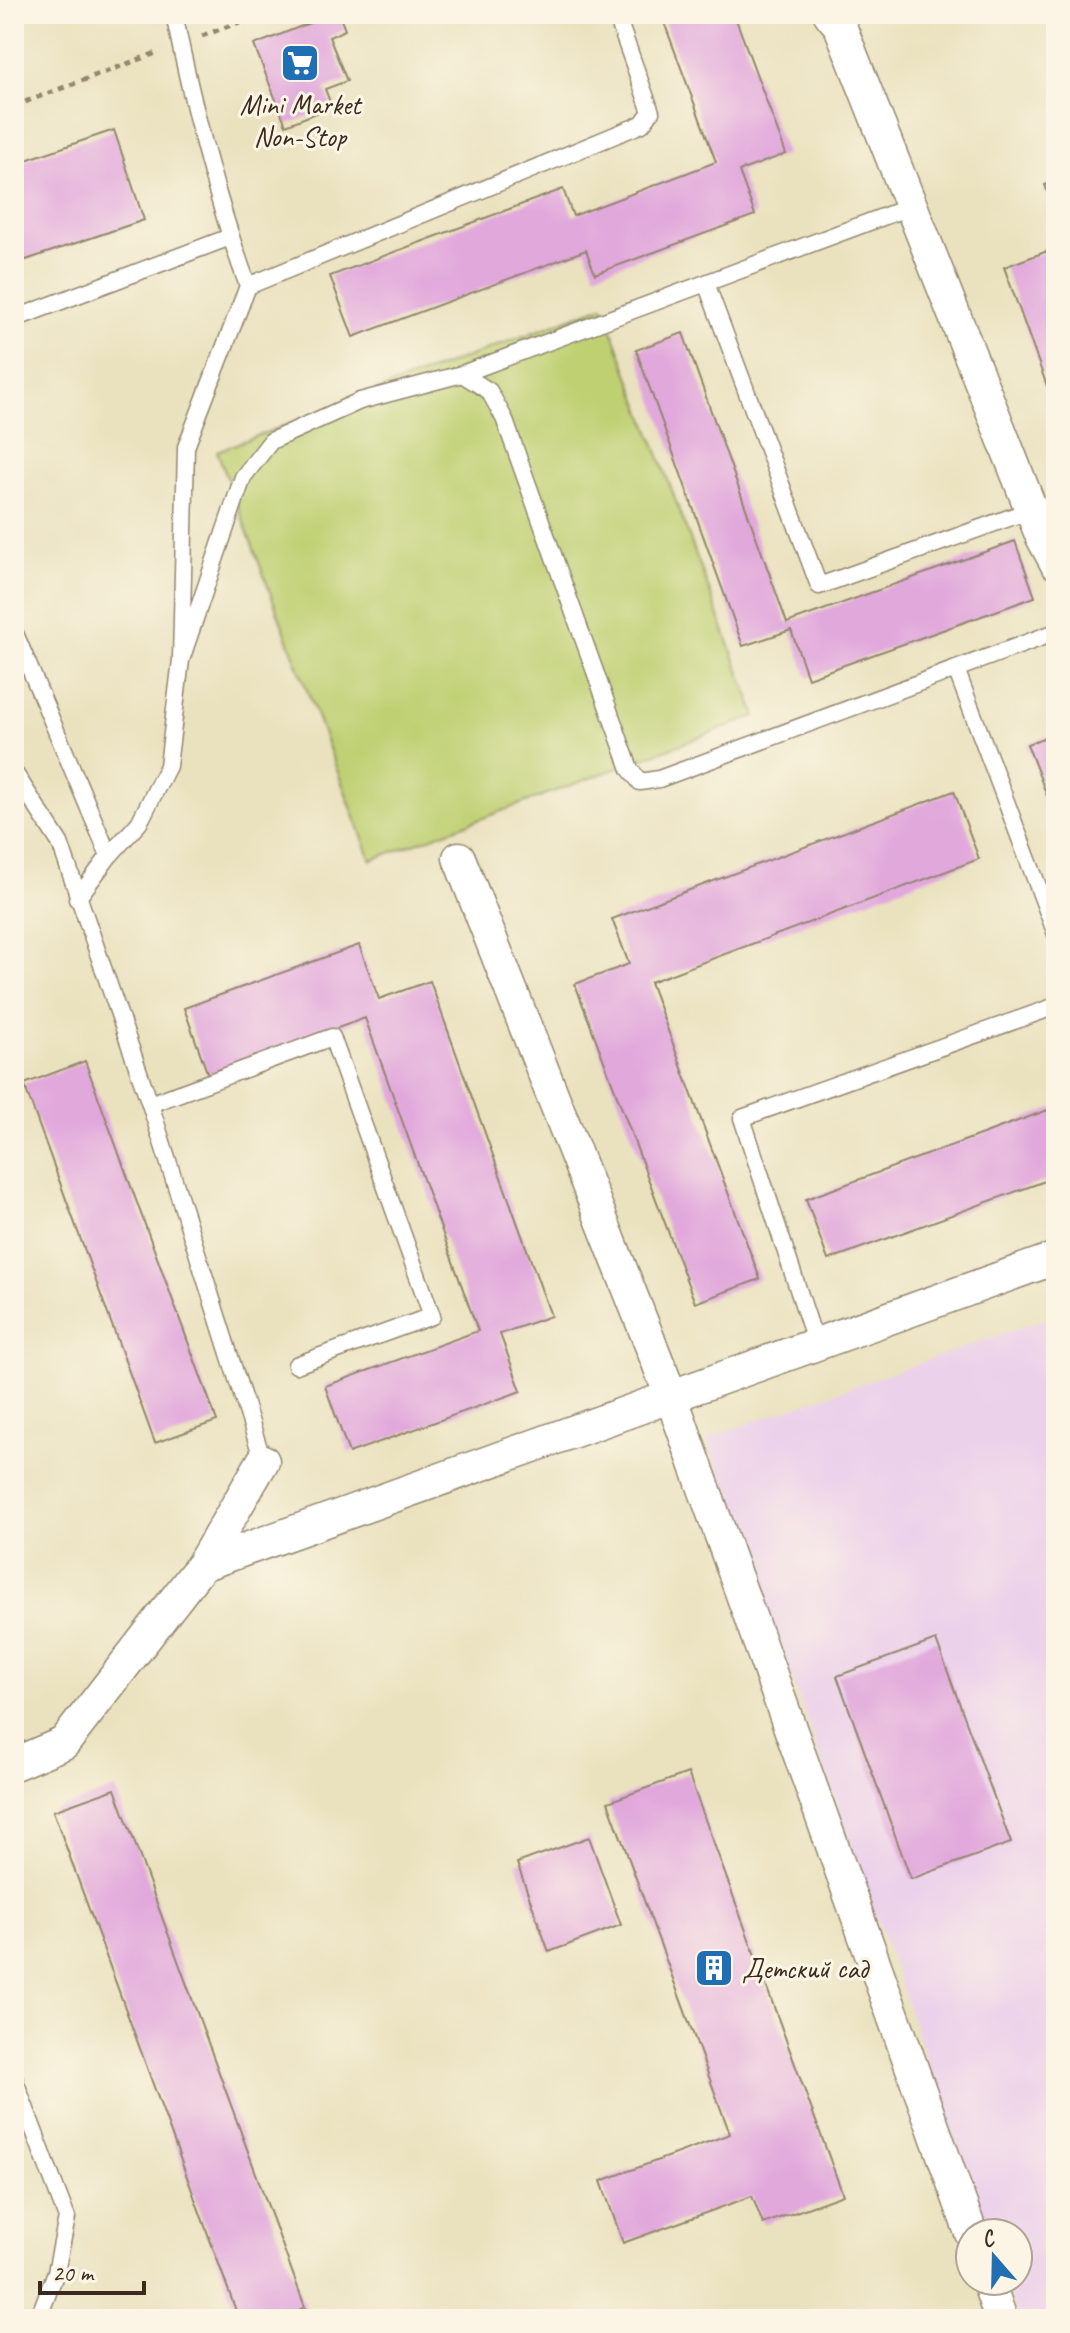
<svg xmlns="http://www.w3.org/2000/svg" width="1070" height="2333" viewBox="0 0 1070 2333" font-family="Caveat,sans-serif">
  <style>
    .built { fill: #ecd1ea }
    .green { fill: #bfd073; stroke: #7d7d48; stroke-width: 2 }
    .building { fill: #e1a8dc }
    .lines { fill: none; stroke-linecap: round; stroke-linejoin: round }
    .service-casing { stroke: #92866e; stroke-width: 19 }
    .minor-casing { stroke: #92866e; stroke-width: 35 }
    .path { stroke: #92866e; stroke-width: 5; stroke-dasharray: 6 6; stroke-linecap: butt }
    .service { stroke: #fff; stroke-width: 16 }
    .minor { stroke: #fff; stroke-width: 32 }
    .labels { text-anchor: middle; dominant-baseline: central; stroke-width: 6; stroke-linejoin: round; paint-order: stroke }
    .poi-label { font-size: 28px; fill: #3b2a1e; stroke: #fcf5e5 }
  </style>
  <rect width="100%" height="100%" fill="#fcf5e5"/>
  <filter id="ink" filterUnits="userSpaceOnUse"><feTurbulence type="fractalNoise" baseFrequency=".0125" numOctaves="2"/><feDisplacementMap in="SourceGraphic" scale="16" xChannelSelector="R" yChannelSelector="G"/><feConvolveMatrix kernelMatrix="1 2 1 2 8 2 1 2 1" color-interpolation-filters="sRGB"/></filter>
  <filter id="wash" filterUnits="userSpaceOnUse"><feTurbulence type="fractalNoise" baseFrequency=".006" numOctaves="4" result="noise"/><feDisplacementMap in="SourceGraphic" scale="32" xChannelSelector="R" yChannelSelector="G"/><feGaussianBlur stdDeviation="1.8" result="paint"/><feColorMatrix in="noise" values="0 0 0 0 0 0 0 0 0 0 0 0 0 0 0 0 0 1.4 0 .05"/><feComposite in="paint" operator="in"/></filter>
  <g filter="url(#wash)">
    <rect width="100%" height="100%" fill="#eae2bf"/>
    <!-- built -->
    <path class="built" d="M1056,1315v1004h-38l-13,-38h13v-48h-30l-281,-795z"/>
    <!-- green -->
    <path class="green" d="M603,306l153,410 -385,144 -154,-409z"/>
    <g id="blocks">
      <!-- building -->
      <path class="building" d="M332,14h7l6,16 -16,7 18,44 -22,8 7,18 -46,18 -32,-80z
        M661,14h73l52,140 -47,17 16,44 -160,59 -9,-24 -233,87 -23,-61 233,-87 10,27 143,-54z
        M114,130l30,90 -130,44v-100z
        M1056,182v33l-11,-30z
        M1056,248v163l-52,-144z
        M683,333l104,290 228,-82 20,56 -227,81 -17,-48 -48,16 -107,-296z
        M1056,733v86l-29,-75z
        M954,791l25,68 -329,123 110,297 -65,24 -120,-319 54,-20 -17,-45z
        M359,945l20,54 51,-18 121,335 -51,18 21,57 -172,62 -24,-67 153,-55 -113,-313 -157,57 -24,-67z
        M85,1061l132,360 -62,22 -131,-359z
        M1056,1107v70l-228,83 -22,-61z
        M936,1640l75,203 -100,36 -74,-203z
        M688,1773l155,422 -80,29 -11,-28 -129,47 -22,-62 129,-47 -122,-332z
        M115,1789l190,518 -6,3 9,9h-69l-186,-508z
        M589,1837l32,88 -72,27 -32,-89z"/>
    </g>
  </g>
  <g filter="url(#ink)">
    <use href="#blocks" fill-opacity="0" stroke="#92866e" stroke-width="2"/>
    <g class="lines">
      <!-- service casing -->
      <g class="service-casing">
        <path id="service" d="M706,283l113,303 212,-76
          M248,286l394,-162 9,-12 -35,-98
          M14,319l216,-82
          M462,374l450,-168
          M14,631l95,225
          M181,660l62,-183 28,-36 89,-40 102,-27 27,17 15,27 126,351 10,13 19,-3 397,-147
          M956,669l100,265
          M14,772l46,71 90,261 113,357
          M77,899l32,-43 30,-33 29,-57 13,-106 5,-213 62,-161c-33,-89 -55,-179 -74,-272
          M150,1104l182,-67 100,279 -136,49
          M816,1344l-74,-226 314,-112
          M14,2078l53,140 -11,54 -18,47"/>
      </g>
      <!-- minor casing -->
      <g class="minor-casing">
        <path id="minor" d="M830,14l10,12 202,511 14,26
          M459,858l212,538 300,837
          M202,1565l854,-307
          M14,1764l50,-21 138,-178 61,-104
          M988,2281l13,38"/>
      </g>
      <!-- path -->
      <path class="path" d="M202,36l59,-22
        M14,106l145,-54"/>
      <!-- service -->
      <use href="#service" class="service"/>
      <!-- minor -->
      <use href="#minor" class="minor"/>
    </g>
  </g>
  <!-- icons -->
  <defs>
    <g id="supermarket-square" transform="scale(2)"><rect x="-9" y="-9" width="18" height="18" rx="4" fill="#1f6fb2" stroke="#fcf5e5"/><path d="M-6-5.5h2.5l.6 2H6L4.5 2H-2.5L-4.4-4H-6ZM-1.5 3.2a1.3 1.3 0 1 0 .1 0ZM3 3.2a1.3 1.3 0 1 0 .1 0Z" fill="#fff"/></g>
    <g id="building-square" transform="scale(2)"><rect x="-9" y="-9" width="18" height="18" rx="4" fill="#1f6fb2" stroke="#fcf5e5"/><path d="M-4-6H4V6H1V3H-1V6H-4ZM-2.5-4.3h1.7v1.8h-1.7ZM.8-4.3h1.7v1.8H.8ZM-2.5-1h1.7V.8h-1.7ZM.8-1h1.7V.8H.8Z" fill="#fff"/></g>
  </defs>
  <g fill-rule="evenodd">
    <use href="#supermarket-square" x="300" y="63"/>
    <use href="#building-square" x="714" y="1968"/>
  </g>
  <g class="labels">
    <!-- poi labels -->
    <g class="poi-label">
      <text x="300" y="104">Mini Market<tspan x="300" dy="32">Non-Stop</tspan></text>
      <text x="742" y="1968" text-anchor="start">Детский сад</text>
    </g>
  </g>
  <!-- margin -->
  <rect width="1070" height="2333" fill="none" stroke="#fcf5e5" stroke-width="48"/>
  <!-- north arrow -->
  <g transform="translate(994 2257) rotate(340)"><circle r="38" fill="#fcf5e5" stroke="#afa495" stroke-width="2"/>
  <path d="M0-6L14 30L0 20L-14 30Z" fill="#1f6fb2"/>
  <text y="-12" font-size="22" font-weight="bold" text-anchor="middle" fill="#3b2a1e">С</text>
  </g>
  <!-- scale -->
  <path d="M40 2281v12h104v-12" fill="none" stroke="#3b2a1e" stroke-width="4"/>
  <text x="52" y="2281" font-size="24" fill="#3b2a1e" stroke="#fcf5e5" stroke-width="6" paint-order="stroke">20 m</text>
</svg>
